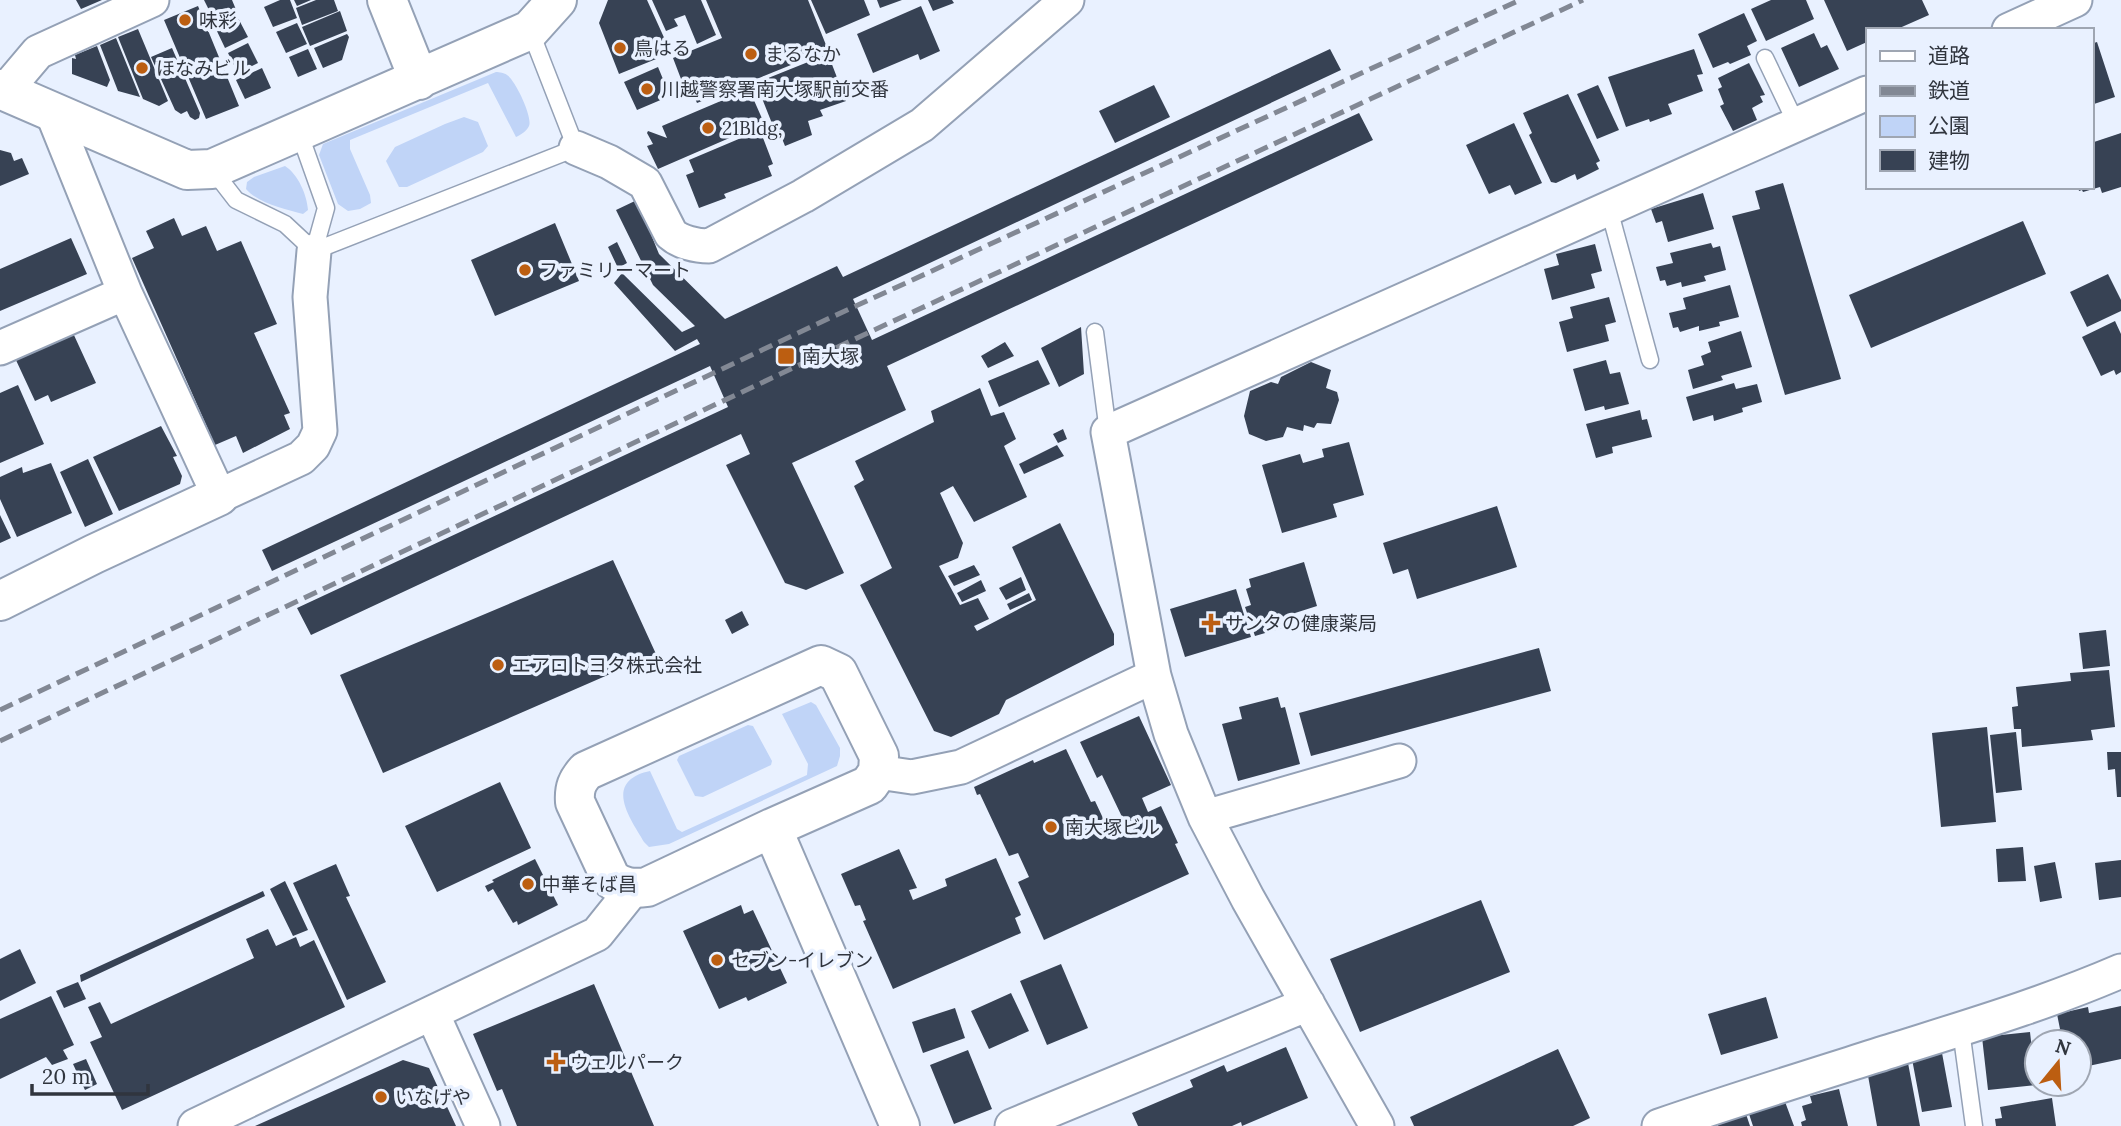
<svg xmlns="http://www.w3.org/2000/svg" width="2121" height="1126" viewBox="0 0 2121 1126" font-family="Lora,'Noto Sans JP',serif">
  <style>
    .green { fill: #c0d4f7 }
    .building { fill: #374254 }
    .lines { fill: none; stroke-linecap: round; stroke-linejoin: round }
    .lane-casing { stroke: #94a1b6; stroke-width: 19 }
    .street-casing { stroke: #94a1b6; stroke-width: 37 }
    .secondary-casing { stroke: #94a1b6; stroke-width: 42 }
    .lane { stroke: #fff; stroke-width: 16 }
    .street { stroke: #fff; stroke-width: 33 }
    .secondary { stroke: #fff; stroke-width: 38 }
    .rail { stroke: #828894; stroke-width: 5; stroke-dasharray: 14 7; stroke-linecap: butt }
    .poi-dot { fill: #bc5e11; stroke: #e9f1ff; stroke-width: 2.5 }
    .labels { text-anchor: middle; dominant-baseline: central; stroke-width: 7; stroke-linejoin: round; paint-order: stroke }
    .poi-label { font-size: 19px; fill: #30353e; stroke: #e9f1ff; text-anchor: start }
  </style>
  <rect width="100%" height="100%" fill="#e9f1ff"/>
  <!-- green -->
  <path class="green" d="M496,72c3,0 9,1 11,3 8,5 26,42 22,51 -2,5 -9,9 -13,11l-28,-54 -138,57v9l20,46 1,8 -11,6 -12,2 -10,-7 -19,-49 4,-11z
    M464,117l14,5 10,24 -5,6 -76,35h-8l-13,-26 9,-14 50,-23z
    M285,166c13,8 22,29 23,44l-5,4c-18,-5 -45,-11 -57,-25l1,-7 7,-5z
    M811,702l5,3 24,43v8l-3,10 -168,78 -20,3 -5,-5c-10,-18 -35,-50 -10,-65 4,-3 11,-5 16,-6l27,58 5,3 125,-57 1,-11 -26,-50z
    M748,725l5,1 19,35 -1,4 -68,32 -8,-1 -18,-36 2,-4z"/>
  <!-- building -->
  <path class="building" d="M76,0h26l-21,9z
    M204,0h28l5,12 -22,10z
    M280,0h10l7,18 -24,9 -9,-20z
    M294,0h17l-14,6z
    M316,0h18l4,11 -36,14 -6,-17z
    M608,0h39l24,53 -52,21 -20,-51z
    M652,0h49l15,35 -19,9 -12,-29 -11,4 4,7 -12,5z
    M706,0h102l20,50 -131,53 -6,-14 -5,3 -13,-34 49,-20z
    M811,0h53l6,15 -44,19z
    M877,0h25l-22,8z
    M928,0h24l2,3 -21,8z
    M1771,0h35l8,19 -48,22 -15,-32z
    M1824,0h98l7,15 -34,15h-28v12l-20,9z
    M198,6l41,100 -33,13 -42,-99z
    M921,6l19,45 -20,9 -2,-6 -45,19 -16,-39z
    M340,11l7,20 -37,15 -8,-19z
    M1744,13l13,28 -10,5 4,9 -21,9 -2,-2 -15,6 -15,-34z
    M237,16l11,21 -23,11 -10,-21z
    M297,23l10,21 -21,9 -10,-21z
    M138,29l30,72 -9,5 -16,-7 -25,-62z
    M1814,33l7,15 6,-3 12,24 -40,18 -18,-39z
    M347,34l2,3 -7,23 -19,8 -9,-20z
    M116,38l24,59 -22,-6 -18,-46z
    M2097,42l18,55 -24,8v-61z
    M248,43l10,20 -20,10 -10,-20z
    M97,46l13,34 -3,7 -35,-13v-16l4,1 -1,-4z
    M172,48l28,65 -1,5 -4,2 -5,-3 -3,-6 -6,3 -6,-4 -24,-53z
    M308,49l9,20 -19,8 -9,-20z
    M1330,49l11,21 -488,229 19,41 487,-227 14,27 -486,226 19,44 -114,53 52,110 -38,17 -21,-7 -59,-118 24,-11 -9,-20 -430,201 -14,-27 431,-201 -18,-41 -438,205 -10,-21 438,-206 -3,-5 -22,12 -61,-68 8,-10 60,59 13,-6 -42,-41 -37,-75 21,-10 22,54 66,65 112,-53 6,11z
    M1694,49l9,25 -6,1 6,16 -35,13 4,10 -22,8 -1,-3 -23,8 -18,-50z
    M828,54l18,47 -26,9 3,6 -15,5 4,14 -27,11 -8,-20h-4l-17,-43z
    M1749,63l16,32 -5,1 3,6 -11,6 5,12 -24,11 -13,-25 4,-2 -6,-15 4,-2 -4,-9z
    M658,67l12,29 -33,14 -13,-28z
    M262,68l9,20 -26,11 -9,-19z
    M1154,85l16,32 -55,26 -16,-32z
    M1598,85l21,45 -22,9 -20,-45z
    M749,89l15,34 -106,46 -11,-23 6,-2 -6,-11 1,-2 19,7 -5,-12z
    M1568,94l32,67 -4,2 3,6 -22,11 -2,-6 -19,9 -5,-1 -22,-47 3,-2 -9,-20z
    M1514,123l28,60 -27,12 -5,-10 -21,9 -23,-49z
    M760,130l13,34 -5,2 4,10 -48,18 2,4 -27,10 -13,-33 8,-3 -5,-12z
    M2121,133v54l-19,6 -2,-6 -17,5 -1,-2 -3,1 -1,-4h13v-44z
    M0,150l11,3 3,8 8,-3 7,16 -29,12z
    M1783,183l58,196 -56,16 -53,-179 28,-7 -5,-18z
    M1703,193l11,36 -46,13 -6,-21 -6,2 -5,-14z
    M174,218l8,18 24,-10 11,25 24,-10 36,83 -23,9 36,80 -6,2 6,14 -47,24 -7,-17 -21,9 -83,-187 22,-10 -8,-17z
    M2023,221l23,53 -175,74 -22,-53z
    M555,223l24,58 -84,35 -24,-56z
    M71,238l16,36 -87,37v-42z
    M617,242l10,21 -9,5 -10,-21z
    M1711,243l2,5 7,-2 6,24 -22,6 2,5 -24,6 -1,-5 -14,4 -2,-6 -5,1 -4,-14 17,-4 -3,-10z
    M1595,244l7,27 -11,3 4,14 -43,12 -8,-31 15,-4 -3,-11z
    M2108,274l13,26v11l-34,16 -17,-35z
    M1730,285l9,32 -20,5 1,4 -21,5v-5l-19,6 -2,-5 -5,1 -4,-15 17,-4 -3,-11z
    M1609,297l7,25 -11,3 4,16 -42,11 -8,-30 14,-4 -3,-11z
    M2115,321l6,13v38l-5,3 -2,-5 -13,6 -19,-39z
    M1081,327l3,47 -25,13 -18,-39z
    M1741,331l11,36 -31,9 2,4 -30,9 -5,-19 16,-5 -3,-9 10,-4 -3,-10z
    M73,333l23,50 -45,19 -3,-7 -13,6 -20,-43z
    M1005,342l9,14 -26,12 -7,-12z
    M1038,360l12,24 -51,23 -11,-26z
    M1606,360l4,14 10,-2 9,32 -24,6 -1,-4 -19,5 -12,-42z
    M1311,362l20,8 -5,18 11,4 2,8 -8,24 -14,-1 -3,5 -10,-3 -1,6 -16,-4 -4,10 -17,4 -17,-7 -5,-18 6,-25 21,-9 7,2 3,-7z
    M1734,383l2,6 21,-5 5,18 -20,6 1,4 -29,9 -1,-6 -20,6 -7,-24z
    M18,385l26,59 -44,19v-70z
    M980,388l11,28 13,-4 12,27 -12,7 23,51 -53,25 -21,-36 -13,7 23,50 -5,15 -19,8 21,39 18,-7 11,21 -15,7 3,5 59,-31 -24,-53 48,-24 54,111v11l-108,55 -7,14 -48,23 -17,-6 -74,-146 32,-17 -38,-82 10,-6 -9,-19 79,-39 -3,-11z
    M1640,410l2,10 5,-1 5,18 -40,10 1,6 -17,5 -10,-34z
    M161,426l16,30 -4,1 9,19 -2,8 -61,27 -26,-54z
    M1063,429l4,10 -9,4 -5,-9z
    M1349,442l15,53 -31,9 4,13 -55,16 -20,-68 38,-11 3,9 21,-6 -2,-8z
    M1057,445l7,11 -40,18 -5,-10z
    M88,459l25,55 -28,13 -25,-55z
    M51,463l21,50 -55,24 -17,-38v-22l22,-10 1,6z
    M1497,506l20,61 -100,32 -9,-30 -15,5 -10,-31z
    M0,515l11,23 -11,5z
    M613,560l43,94 -273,119 -43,-98z
    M1304,562l13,44 -22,7 1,5 -12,3 2,6 -31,9 -10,-29 6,-2 -5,-16 5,-2 -2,-8z
    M974,565l6,10 -26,11 -6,-10z
    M1021,577l5,13 -20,10 -7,-12z
    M981,580l5,11 -24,11 -5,-9z
    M1236,589l15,48 -66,20 -15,-48z
    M1029,593l3,7 -22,10 -3,-6z
    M742,611l7,14 -17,9 -7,-14z
    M2106,630l4,36 -27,3 -4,-36z
    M1539,648l12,43 -240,65 -12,-43z
    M2109,670l6,57 -24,3 2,10 -71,7 -1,-18h-7l-2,-22 6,-1 -2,-19 55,-6 -1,-8z
    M1278,697l3,11 4,-1 15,57 -62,17 -16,-57 20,-5 -3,-12z
    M1139,716l32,69 -29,13 6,14 13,-6 17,37 -3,1 14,30 -145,66 -26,-58 11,-5 -11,-24 -9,3 -29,-62 -3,1 -3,-8 59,-27 1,3 32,-14 25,53 4,-1 14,30 6,-3 -1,-2 10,-5 -22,-46 -5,3 -17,-36z
    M1987,727l9,95 -55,5 -9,-94z
    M2016,732l6,58 -26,3 -6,-58z
    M2107,752h14v45h-4l-2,-28 -7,1z
    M500,782l31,66 -94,44 -32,-66z
    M2023,847l3,34 -28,1 -2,-33z
    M899,849l18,39 -8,2 4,10 34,-14 -2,-7 51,-21 25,57 -6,3 6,15 -128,56 -30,-68 3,-1 -6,-15 -5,1 -14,-32z
    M535,859l23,46 -40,20 -1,-4 -4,2 -20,-34 -5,3 -3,-6 9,-4 -2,-2z
    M2121,860v37l-22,3 -4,-37z
    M2055,862l7,36 -22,4 -6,-36z
    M336,864l14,32 -4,1 40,85 -39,18 -54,-117z
    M285,881l23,49 -15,6 -23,-47z
    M263,891l2,5 -184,86 -1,-7z
    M1481,900l29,72 -150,60 -30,-73z
    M741,905l3,9 9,-4 34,73 -39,18 -2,-4 -27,12 -36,-78z
    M268,929l8,17 20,-9 4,10 14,-7 31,67 -223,103 -32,-68 12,-5 -14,-30 12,-5 11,22 143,-66 -8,-19z
    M20,949l16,34 -36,18v-42z
    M1061,964l27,64 -41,17 -27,-64z
    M78,982l8,17 -22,9 -8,-17z
    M594,984l60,142h-137l-15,-37 -5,2 -24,-57z
    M1011,993l18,38 -40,18 -18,-38z
    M51,996l23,49 -11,5 5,9 -16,6 -6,-8 -46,22v-60z
    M1766,997l12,41 -57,17 -13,-41z
    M2121,1006v53l-42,9v-26h-29l-2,-10 12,-3 -3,-15 31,-7 1,6z
    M955,1008l10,30 -42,15 -11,-31z
    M2030,1032l6,53 -48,5 -6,-53z
    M1286,1047l22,51 -66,28 -1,-4 -9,4h-94l-6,-13 61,-26 -3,-7 34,-15 3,7z
    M1558,1049l32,69 -17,8h-159l-4,-9z
    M968,1050l24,59 -38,15 -24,-59z
    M1942,1053l10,54 -30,5 -10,-53z
    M86,1059l11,25 -12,6 -12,-26z
    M403,1060l26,8 27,58h-201z
    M1908,1063l12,63h-43l-10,-56z
    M1839,1089l9,37h-46l-1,-4 5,-2 -4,-14 10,-3 -2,-7z
    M2052,1098l4,28h-60l-1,-7 7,-1 -2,-11z
    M1784,1099l10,27h-41l-5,-15z
    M1746,1114l4,12h-32l-1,-2z"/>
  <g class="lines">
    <!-- lane casing -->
    <g class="lane-casing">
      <path id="lane" d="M1765,58l32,67
        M299,132l27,76 -12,43
        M212,169l24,31 49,24 29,27
        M1609,209l41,151
        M314,251l262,-103 -46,-118
        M1095,332l13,100
        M1961,1030l13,96"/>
    </g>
    <!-- street casing -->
    <g class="street-casing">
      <path id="street" d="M2009,30l66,-30
        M5,91l33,-39 114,-52
        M52,112l73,181 94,203 82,-38 12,-12 7,-15 -10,-134 4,-46
        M576,148l33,14 36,21 26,51c9,8 25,12 38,12l94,-50 119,-71 145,-125
        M0,348l125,-55
        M878,772l34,5 49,-10 193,-91
        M1205,817l194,-56
        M432,1013l51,113
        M195,1126l402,-192 36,-45
        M1012,1126l296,-122
        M1377,1126l-129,-227 -43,-82 -34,-83 -17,-58 -46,-244 759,-339
        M1659,1126c78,-27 156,-51 235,-76 76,-24 153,-47 227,-79"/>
    </g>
    <!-- secondary casing -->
    <g class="secondary-casing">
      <path id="secondary" d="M387,0l32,80
        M0,89l187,81 25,-1 318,-139 27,-30
        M0,601l94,-47 125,-58
        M821,665l17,8 41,83 -1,16 -9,13 -97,43 -125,59c-14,2 -24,1 -36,-8l-36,-77c-1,-14 2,-21 11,-31z
        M772,828l128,298"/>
    </g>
    <!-- lane -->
    <use href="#lane" class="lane"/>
    <!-- street -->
    <use href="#street" class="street"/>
    <!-- secondary -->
    <use href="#secondary" class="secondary"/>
    <!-- rail -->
    <path class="rail" d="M0,710l832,-393 688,-317
      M0,741l842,-396 741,-345"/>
  </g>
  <!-- markers -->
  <g class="poi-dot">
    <circle cx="185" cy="20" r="7"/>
    <circle cx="620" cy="48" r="7"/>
    <circle cx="751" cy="54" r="7"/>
    <circle cx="142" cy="68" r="7"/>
    <circle cx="647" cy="89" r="7"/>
    <circle cx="708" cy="128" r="7"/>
    <circle cx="525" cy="270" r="7"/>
    <rect x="777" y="347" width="18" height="18" rx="3.5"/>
    <path d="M1207.5 612.5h7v7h7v7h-7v7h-7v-7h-7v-7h7z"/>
    <circle cx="498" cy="665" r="7"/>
    <circle cx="1051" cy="827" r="7"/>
    <circle cx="528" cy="884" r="7"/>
    <circle cx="717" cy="960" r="7"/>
    <path d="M552.5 1051.5h7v7h7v7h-7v7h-7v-7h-7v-7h7z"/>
    <circle cx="381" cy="1097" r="7"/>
  </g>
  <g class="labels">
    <!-- poi labels -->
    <g class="poi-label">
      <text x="199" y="20">味彩</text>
      <text x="634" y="48">鳥はる</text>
      <text x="765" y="54">まるなか</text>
      <text x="156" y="68">ほなみビル</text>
      <text x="661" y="89">川越警察署南大塚駅前交番</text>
      <text x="722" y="128">21Bldg,</text>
      <text x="539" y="270">ファミリーマート</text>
      <text x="802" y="356">南大塚</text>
      <text x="1225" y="623">サンタの健康薬局</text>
      <text x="512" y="665">エアロトヨタ株式会社</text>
      <text x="1065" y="827">南大塚ビル</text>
      <text x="542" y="884">中華そば昌</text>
      <text x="731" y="960">セブン-イレブン</text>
      <text x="570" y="1062">ウェルパーク</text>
      <text x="395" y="1097">いなげや</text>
    </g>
  </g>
  <!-- legend -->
  <rect x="1866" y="28" width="228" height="161" fill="#e9f1ff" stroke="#9fa6b2" stroke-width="2"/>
  <rect x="1880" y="51" width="35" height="10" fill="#ffffff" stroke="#9fa6b2" stroke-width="2"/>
  <text x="1928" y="63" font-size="21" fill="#30353e">道路</text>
  <rect x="1880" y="86" width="35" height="10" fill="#828894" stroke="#9fa6b2" stroke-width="2"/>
  <text x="1928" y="98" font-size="21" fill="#30353e">鉄道</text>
  <rect x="1880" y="116" width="35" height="21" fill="#c0d4f7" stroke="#9fa6b2" stroke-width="2"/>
  <text x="1928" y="133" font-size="21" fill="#30353e">公園</text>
  <rect x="1880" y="150" width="35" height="21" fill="#374254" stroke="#9fa6b2" stroke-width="2"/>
  <text x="1928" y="168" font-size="21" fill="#30353e">建物</text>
  <!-- north arrow -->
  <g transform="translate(2058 1063) rotate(18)"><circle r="33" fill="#e9f1ff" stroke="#9fa6b2" stroke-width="2"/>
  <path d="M0-5L12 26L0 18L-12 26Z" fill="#bc5e11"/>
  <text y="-10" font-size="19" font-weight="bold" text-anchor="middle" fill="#30353e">N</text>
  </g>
  <!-- scale -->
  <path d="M32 1084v10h116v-10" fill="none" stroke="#30353e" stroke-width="3.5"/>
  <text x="42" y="1084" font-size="21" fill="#30353e" stroke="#e9f1ff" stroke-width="5" paint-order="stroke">20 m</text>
</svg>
